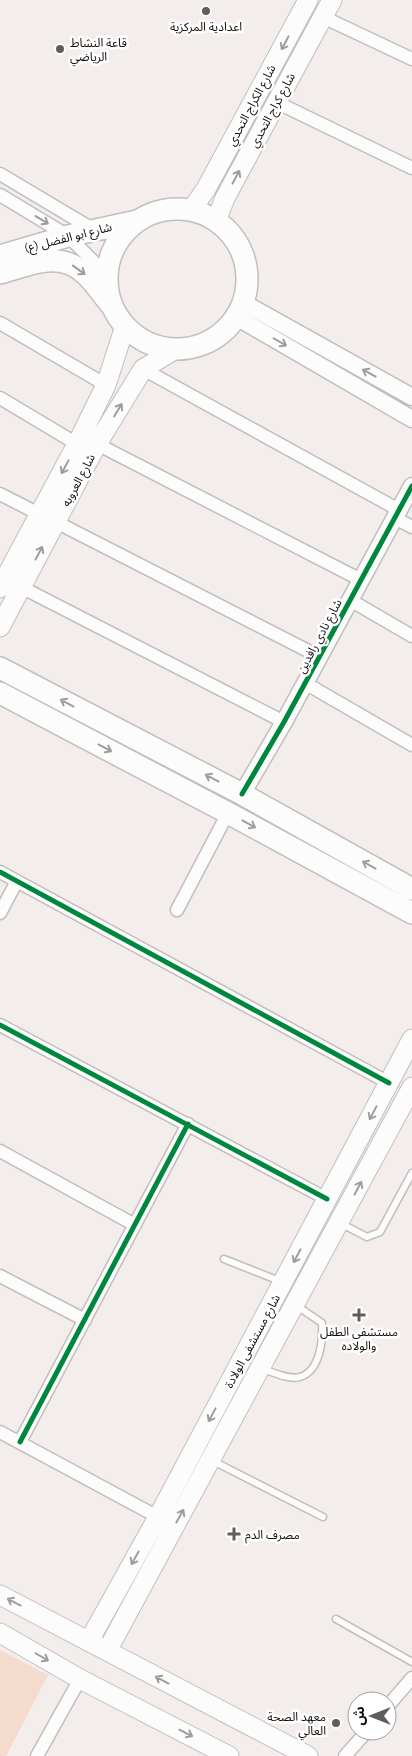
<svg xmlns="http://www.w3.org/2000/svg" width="412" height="1756" viewBox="0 0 412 1756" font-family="'IBM Plex Sans','Noto Sans Arabic',sans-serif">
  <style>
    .green { fill: #f5dace }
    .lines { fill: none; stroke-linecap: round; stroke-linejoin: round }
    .service-casing { stroke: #c2bebd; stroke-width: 9 }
    .minor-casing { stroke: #c2bebd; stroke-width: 15 }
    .tertiary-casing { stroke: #c2bebd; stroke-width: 19 }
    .secondary-casing { stroke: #c2bebd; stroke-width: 21 }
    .primary-casing { stroke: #c2bebd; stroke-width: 24 }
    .service { stroke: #fdfcfc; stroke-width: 6 }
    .minor { stroke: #fdfcfc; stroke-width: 12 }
    .tertiary { stroke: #fdfcfc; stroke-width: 16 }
    .secondary { stroke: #fdfcfc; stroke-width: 19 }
    .primary { stroke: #fdfcfc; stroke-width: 21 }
    .cycleway-casing { stroke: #fff; stroke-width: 8 }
    .cycleway { stroke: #00873e; stroke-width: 5 }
    .oneway { stroke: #9f9d9c }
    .poi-dot { fill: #605d5b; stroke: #fff; stroke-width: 2 }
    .labels { text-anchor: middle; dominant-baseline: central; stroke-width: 5; stroke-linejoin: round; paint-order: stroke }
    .poi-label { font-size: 12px; fill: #110f0d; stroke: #fff }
    .street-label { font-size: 12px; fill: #110f0d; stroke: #fff }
  </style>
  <rect width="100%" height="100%" fill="#f3eeec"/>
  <!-- green -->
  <path class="green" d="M0,1650l48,25 -42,81h-6z"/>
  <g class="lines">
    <!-- service casing -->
    <g class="service-casing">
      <path id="service" d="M340,1223l27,14 13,-5 32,-59
        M224,1259l58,23
        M262,1369c11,3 26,11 38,8 20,-6 23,-36 22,-54l-25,-17
        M213,1461l110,56
        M336,1619l76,43"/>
    </g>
    <!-- minor casing -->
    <g class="minor-casing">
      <path id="minor" d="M323,17l89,42
        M276,102l136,66
        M0,174l94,56
        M0,195l68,41 40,40
        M0,323l106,62
        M143,369l256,141
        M0,398l77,46
        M97,444l264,136
        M0,494l39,20
        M395,518l17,9
        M56,522l264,135
        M21,587l263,135
        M350,600l62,36
        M305,683l107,62
        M0,872l389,211
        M177,910l51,-97
        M0,913l17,-32
        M0,1025l327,174
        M0,1151l135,74
        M0,1276l85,44
        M0,1432l158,85
        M20,1442l168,-318
        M387,1707l25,-29
        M37,1756l43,-77
        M345,1756l22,-25"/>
    </g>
    <!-- tertiary casing -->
    <g class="tertiary-casing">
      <path id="tertiary" d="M244,303l168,94
        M238,318l174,101
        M242,794l42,-72 128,-236"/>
    </g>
    <!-- secondary casing -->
    <g class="secondary-casing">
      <path id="secondary" d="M192,209l14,-20 102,-189
        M216,221l9,-23 107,-198
        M0,588l77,-144 29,-59 19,-59
        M0,627l97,-183 46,-75 31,-19
        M0,1595l308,161
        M0,1633l80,46 149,77
        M89,1641l69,-124 254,-478
        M107,1651l305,-564"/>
    </g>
    <!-- primary casing -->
    <g class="primary-casing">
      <path id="primary" d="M107 279a70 70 0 1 1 140 0a70 70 0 1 1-140 0Z
        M0,256l68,-20 69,-15
        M0,273c29,-8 59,-23 84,0 11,9 19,23 28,33
        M0,668l242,126 170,95
        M0,693l228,120 184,100"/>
    </g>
    <!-- service -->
    <use href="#service" class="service"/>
    <!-- minor -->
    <use href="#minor" class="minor"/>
    <!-- tertiary -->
    <use href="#tertiary" class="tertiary"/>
    <!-- secondary -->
    <use href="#secondary" class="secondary"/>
    <!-- primary -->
    <use href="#primary" class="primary"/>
    <!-- cycleway casing -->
    <g class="cycleway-casing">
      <path id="cycleway" d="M242,794l42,-72 128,-236
        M0,872l389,211
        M0,1025l327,174
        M20,1442l168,-318"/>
    </g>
    <!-- cycleway -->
    <use href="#cycleway" class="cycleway"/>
  </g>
  <!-- one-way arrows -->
  <defs><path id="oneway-shaft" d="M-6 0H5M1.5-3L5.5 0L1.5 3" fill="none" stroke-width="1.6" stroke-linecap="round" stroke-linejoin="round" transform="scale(1.25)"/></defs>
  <g class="oneway">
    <use href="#oneway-shaft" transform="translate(285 43) rotate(118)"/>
    <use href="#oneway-shaft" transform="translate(236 177) rotate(-62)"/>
    <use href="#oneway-shaft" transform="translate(42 220) rotate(31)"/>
    <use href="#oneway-shaft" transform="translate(79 270) rotate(36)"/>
    <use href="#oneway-shaft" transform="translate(280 342) rotate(30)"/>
    <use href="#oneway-shaft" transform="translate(369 373) rotate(-151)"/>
    <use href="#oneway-shaft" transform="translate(118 410) rotate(-59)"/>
    <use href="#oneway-shaft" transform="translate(65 467) rotate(118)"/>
    <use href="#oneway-shaft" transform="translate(39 553) rotate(-62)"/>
    <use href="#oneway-shaft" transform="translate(67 703) rotate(-152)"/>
    <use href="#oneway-shaft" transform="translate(105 748) rotate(28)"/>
    <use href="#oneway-shaft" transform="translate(212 778) rotate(-152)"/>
    <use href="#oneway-shaft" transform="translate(249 824) rotate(29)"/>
    <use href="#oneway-shaft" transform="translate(369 865) rotate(-151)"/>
    <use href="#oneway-shaft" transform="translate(373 1113) rotate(118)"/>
    <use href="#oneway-shaft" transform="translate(358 1188) rotate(-62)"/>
    <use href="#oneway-shaft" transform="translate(297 1256) rotate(118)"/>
    <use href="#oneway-shaft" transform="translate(212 1415) rotate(118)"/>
    <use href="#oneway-shaft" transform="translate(180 1516) rotate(-61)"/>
    <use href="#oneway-shaft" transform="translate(135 1558) rotate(119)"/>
    <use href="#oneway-shaft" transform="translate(14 1602) rotate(-152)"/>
    <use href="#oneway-shaft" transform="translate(42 1657) rotate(30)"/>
    <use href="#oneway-shaft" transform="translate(162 1680) rotate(-152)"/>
    <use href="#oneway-shaft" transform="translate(186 1733) rotate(27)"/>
  </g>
  <!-- markers -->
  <g class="poi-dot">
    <circle cx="206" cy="11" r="5"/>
    <circle cx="60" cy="49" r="5"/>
    <path d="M356.5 1307.5h5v5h5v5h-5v5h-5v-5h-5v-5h5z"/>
    <path d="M231.5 1526.5h5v5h5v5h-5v5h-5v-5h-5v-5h5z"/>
    <circle cx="336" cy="1723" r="5"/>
  </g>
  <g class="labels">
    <!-- poi labels -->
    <g class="poi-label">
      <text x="206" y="26">اعدادية المركزية</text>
      <text x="70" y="42" text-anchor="start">قاعة النشاط<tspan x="70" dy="14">الرياضي</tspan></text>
      <text x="359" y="1331">مستشفى الطفل<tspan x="359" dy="14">والولاده</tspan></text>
      <text x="245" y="1534" text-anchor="start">مصرف الدم</text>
      <text x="326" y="1716" text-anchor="end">معهد الصحة<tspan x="326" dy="14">العالي</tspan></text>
    </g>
    <!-- street labels -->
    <g class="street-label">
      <text transform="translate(251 105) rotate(-62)">شارع الكراج التحدي</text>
      <text transform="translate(272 110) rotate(-62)">شارع كراج التحدي</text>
      <text transform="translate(68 237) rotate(-14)">شارع ابو الفضل (ع)</text>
      <text transform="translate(78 480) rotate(-62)">شارع العروبه</text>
      <text transform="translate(319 636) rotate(-62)">شارع نادي رافدين</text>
      <text transform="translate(252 1341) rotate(-62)">شارع مستشفى الولادة</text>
    </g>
  </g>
  <!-- north arrow -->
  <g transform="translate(372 1716) rotate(270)"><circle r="24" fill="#ffffff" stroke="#a09f9e"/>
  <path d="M0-4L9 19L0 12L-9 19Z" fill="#605d5b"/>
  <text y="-8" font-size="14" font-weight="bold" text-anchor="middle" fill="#110f0d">ش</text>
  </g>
</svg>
